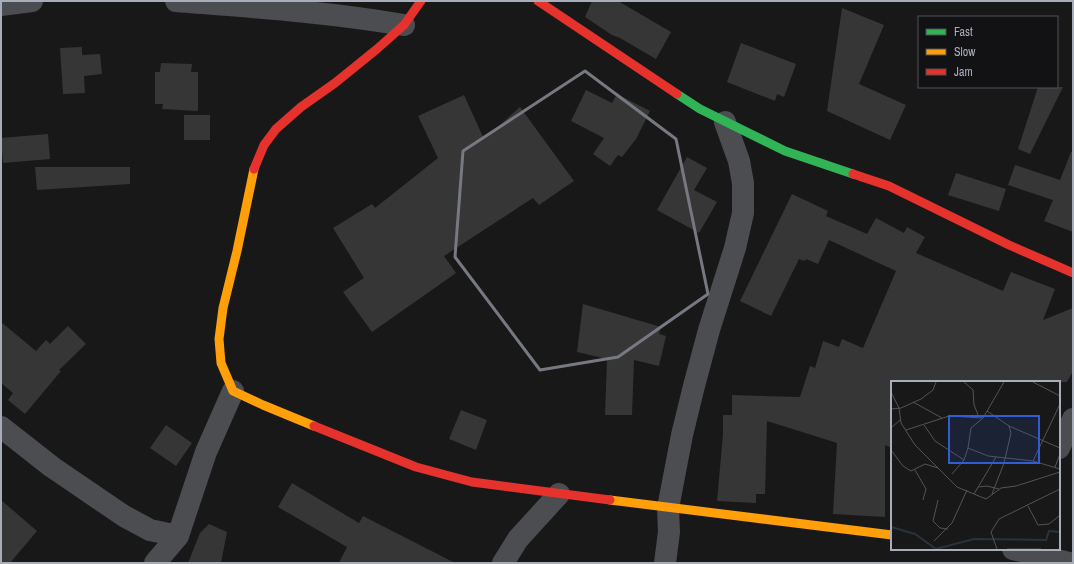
<svg xmlns="http://www.w3.org/2000/svg" width="1074" height="564" viewBox="0 0 1074 564" font-family="'Archivo Narrow',sans-serif">
  <style>
    .building { fill: #363637 }
    .lines { fill: none; stroke-linecap: round; stroke-linejoin: round }
    .street { stroke: #4c4d51; stroke-width: 22 }
    .fast { stroke: #30b455; stroke-width: 9 }
    .slow { stroke: #ff9f0a; stroke-width: 9 }
    .jam { stroke: #e5322d; stroke-width: 9 }
    .marked { fill: none; stroke: #767981; stroke-width: 3; stroke-linejoin: round }
    .inset-river { fill: none; stroke: #2a323b; stroke-width: 2 }
    .inset-road { fill: none; stroke: #525459; stroke-width: 1 }
    .view { fill: #325cd4; fill-opacity: 0.15; stroke: #325cd4; stroke-width: 2 }
    .inset-edge { fill: none; stroke: #a8adba; stroke-width: 2 }
  </style>
  <rect width="100%" height="100%" fill="#181818"/>
  <!-- building -->
  <path class="building" d="M592,1h26l53,31 -15,27 -36,-21 -8,-3 -27,-18z
    M842,8l42,17 -25,59 47,21 -16,35 -63,-29z
    M741,43l55,21 -12,33 -7,-3 -2,7 -48,-19z
    M82,47v8l18,-1 2,20 -18,2 1,17 -22,1 -3,-46z
    M161,63l31,1 -1,8h7v39l-36,-2 1,-5h-8v-32h5z
    M1038,87h25l-33,67 -12,-5z
    M586,90l26,13 5,-9 33,17 -14,28 -14,18 -4,-2 -8,11 -17,-12 11,-16 -33,-17z
    M464,95l20,44 36,-32 54,74 -35,24 -6,-7 -89,58 12,17 -84,59 -29,-40 21,-14 -31,-50 39,-24 3,4 63,-50 -20,-42z
    M184,115h26v25h-26z
    M48,134l2,25 -47,4 -2,-25z
    M1071,152h2v80l-29,-11 9,-21 -45,-15 7,-20 45,15z
    M687,157l20,11 -13,22 23,12 -18,31 -42,-23z
    M35,167h95v17l-93,6z
    M956,173l50,16 -7,22 -51,-16z
    M792,194l36,17 -2,5 41,18 9,-16 28,15 3,-6 18,10 -9,16 87,38 8,-19 44,17 -12,31 30,-12v63l-6,11h-175v66l-7,-3v72l-52,-3 4,-71 -70,-22 -2,73h-9v9l-39,-2 6,-67v-19h9v-20l68,2 10,-31 5,2 8,-27 16,6 3,-8 21,9 33,-77 -67,-31 -11,24 -12,-5 -1,2 -6,-2 -28,57 -31,-15z
    M583,304l78,23 -2,7 7,2 -7,30 -25,-6 -2,55h-27l2,-56 -30,-7z
    M1,322l35,29 10,-11 4,4 18,-18 18,18 -27,26 2,1 -36,43 -17,-14 5,-7 -12,-10z
    M461,410l26,10 -11,30 -27,-11z
    M166,425l26,18 -16,23 -26,-18z
    M292,483l67,40 4,-7 92,47h-116l8,-16 -69,-40z
    M1,500l36,31 -27,32h-9z
    M209,524l18,8 -6,31h-33l12,-30z"/>
  <g class="lines">
    <!-- street -->
    <path class="street" d="M176,1c76,6 153,11 228,24
      M1,5l31,-4
      M1,427l51,40 72,49 26,14 28,6
      M1059,448l14,-29
      M1013,549l56,14
      M155,563l23,-27 28,-84 27,-61
      M503,563l15,-24 41,-45
      M665,563l4,-31 -1,-24 14,-73 12,-49 15,-56 26,-82 8,-35v-30l-4,-22 -14,-39"/>
    <!-- fast -->
    <path class="fast" d="M677,94l23,15 85,42 68,23"/>
    <!-- slow -->
    <path class="slow" d="M254,169l-17,82 -14,57 -4,31 2,24 12,28 30,14 51,21
      M610,500l282,35"/>
    <!-- jam -->
    <path class="jam" d="M538,1l139,93
      M254,169l10,-24 12,-16 25,-22 34,-24 42,-34 27,-24 17,-24
      M853,174l36,12 120,59 64,28
      M314,426l102,41 56,15 138,18"/>
  </g>
  <!-- marked area -->
  <path class="marked" d="M585,71l91,68 32,155 -90,63 -78,13 -85,-113 8,-106z"/>
  <!-- overview -->
  <g transform="translate(891 381)">
    <rect width="169" height="169" fill="#181818"/>
    <path class="inset-river" d="M0,146l24,7 21,15 38,-10 72,1 3,-9 11,1"/>
    <path class="inset-road" d="M73,1l9,8 1,15 5,12M113,1l-21,36 -12,10 -3,20 20,8 45,5 27,8M142,1l27,14M0,11l8,16 2,15 14,22 42,42 29,12 15,-11 15,-2 44,-14M22,21l29,16M0,28l10,-1 20,-9 12,-9 3,-8M96,30l22,15 51,22M33,44l11,16 29,19M0,47l9,-8M15,49l43,-14 34,2M0,69l12,16 8,5 14,-7 13,4M142,80l27,-57M164,86l5,-13M24,89l11,19 -3,11M61,93l12,-14 4,-12M87,106l9,-1 12,3M83,113l22,-37M101,113l12,-31 7,-30 -2,-7M47,119l-5,21 7,7 8,1M137,125l10,19 11,-1 10,-8M43,160l18,-18 15,-33M106,168l-6,-17 8,-13 61,-30M116,168h34"/>
    <path class="view" d="M58,35h90v47h-90z"/>
    <rect width="169" height="169" class="inset-edge"/>
  </g>
  <!-- border -->
  <rect width="1074" height="564" fill="none" stroke="#a8adba" stroke-width="4"/>
  <!-- legend -->
  <rect x="918" y="16" width="140" height="72" fill="#121214" stroke="#4e5056"/>
  <rect x="926" y="29" width="20" height="6" fill="#30b455" stroke="#4e5056"/>
  <text x="954" y="36" font-size="12" fill="#a8adba">Fast</text>
  <rect x="926" y="49" width="20" height="6" fill="#ff9f0a" stroke="#4e5056"/>
  <text x="954" y="56" font-size="12" fill="#a8adba">Slow</text>
  <rect x="926" y="69" width="20" height="6" fill="#e5322d" stroke="#4e5056"/>
  <text x="954" y="76" font-size="12" fill="#a8adba">Jam</text>
</svg>
